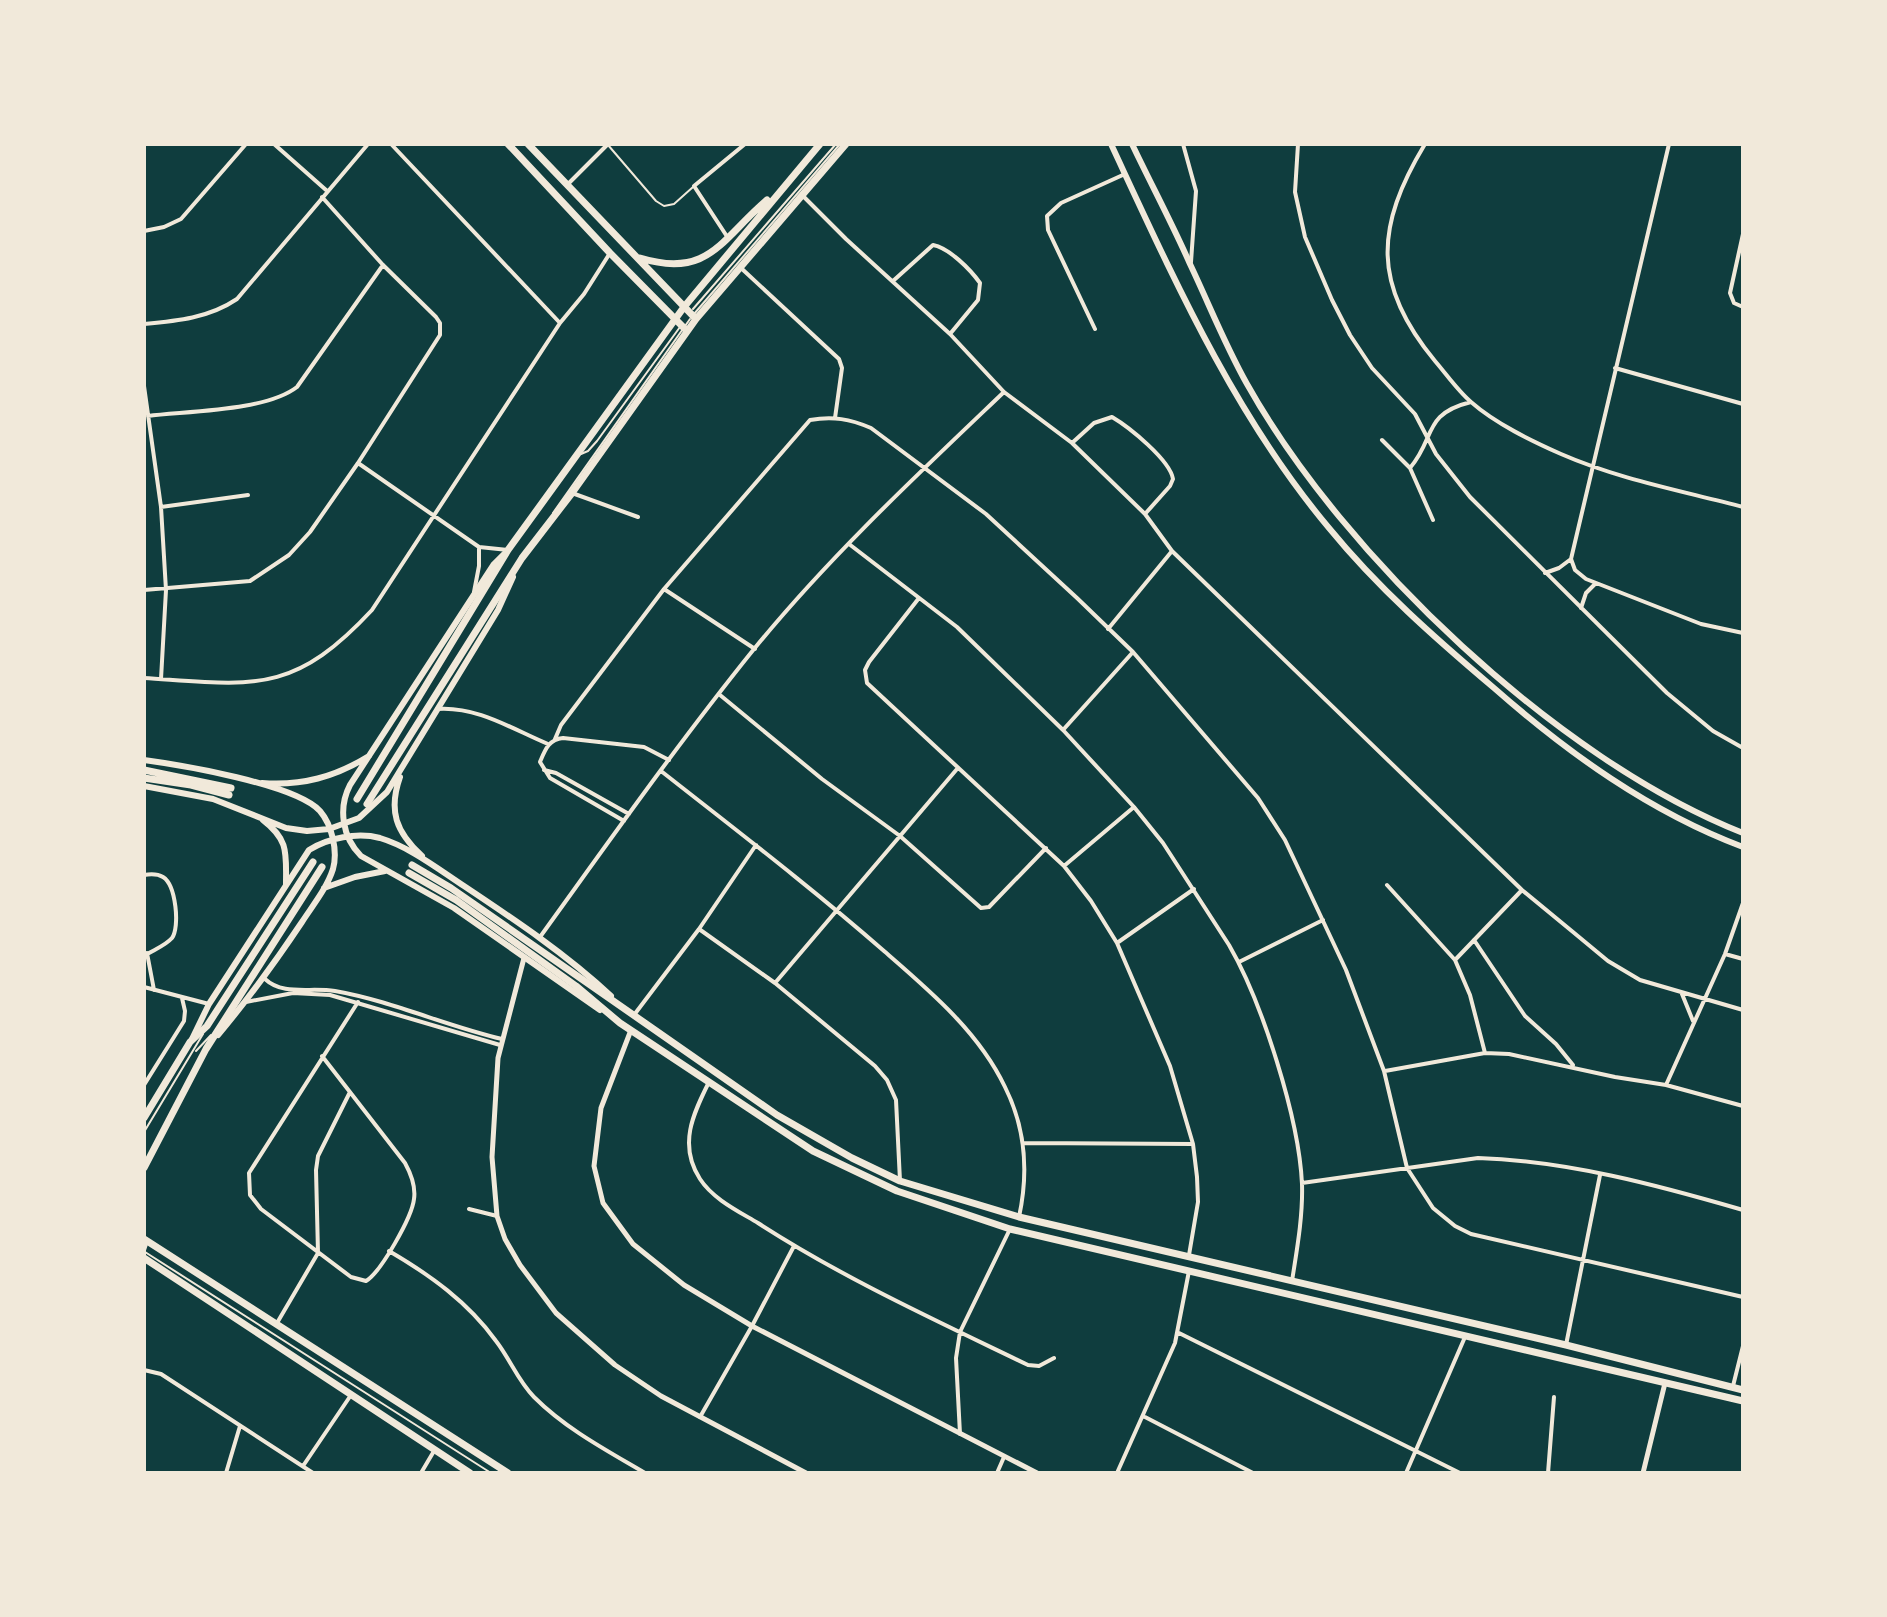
<svg xmlns="http://www.w3.org/2000/svg" width="1887" height="1617" viewBox="0 0 1887 1617" font-family="'Open Sans',sans-serif">
  <style>
    .lines { fill: none; stroke-linecap: round; stroke-linejoin: round }
    .service { stroke: #f1e9da; stroke-width: 2 }
    .minor { stroke: #f1e9da; stroke-width: 4 }
    .tertiary { stroke: #f1e9da; stroke-width: 5 }
    .secondary { stroke: #f1e9da; stroke-width: 6 }
    .primary { stroke: #f1e9da; stroke-width: 7 }
  </style>
  <rect width="100%" height="100%" fill="#0f3d3e"/>
  <g class="lines">
    <!-- service -->
    <path class="service" d="M608,145l48,56 8,5 10,-2 19,-17
      M693,309l143,-165
      M694,314l146,-170
      M581,454l7,-3 9,-10 83,-114
      M553,513l137,-194
      M196,1051l15,-16
      M144,1132l59,-98
      M145,1252l346,221"/>
    <!-- minor -->
    <path class="minor" d="M274,144l52,46
      M391,144l169,179
      M1183,144l13,47 -5,71
      M1298,144l-3,48 10,45 27,63 18,35 22,33 43,46 21,40 34,43 197,196 46,38 30,17
      M1425,144c-50,83 -53,141 10,217 12,14 23,30 36,41 25,22 61,39 90,52 57,25 122,37 182,53
      M1669,144l-98,415 4,11 11,9 115,45 42,9
      M567,185l41,-41
      M802,195l44,44 104,95 54,58 68,51 73,71 27,37 350,339 51,42 35,29 32,19 103,30
      M144,231l20,-4 17,-8 65,-75
      M1743,234l-13,59 4,10 9,4
      M728,238l-34,-52 51,-42
      M741,268l98,91 3,9 -7,50
      M893,281l40,-36c16,3 37,24 47,38l-2,17 -28,34
      M144,324c33,-3 65,-6 93,-25l131,-155
      M1095,329l-47,-99 -1,-14 14,-13 64,-29
      M1615,368l128,36
      M144,386l17,121 5,83 -5,89
      M148,416c41,-5 118,-5 149,-29l86,-122
      M1382,440l28,28 23,52
      M1072,443l22,-20 18,-6c17,10 58,43 61,62l-3,7 -25,28
      M358,463l121,84 29,3
      M1410,468c26,-30 12,-54 61,-66
      M572,493l66,24
      M161,507l87,-12
      M849,544l108,83 106,103 71,77 29,36 66,102c33,57 70,173 73,239 1,32 -5,65 -10,97
      M1545,573l14,-5 12,-9
      M664,589l91,60
      M144,590l106,-9 39,-26 21,-23 48,-69 82,-128v-12l-4,-6 -53,-52 -61,-68
      M474,592l5,-26v-19
      M919,598l-50,64 -4,8 2,13 197,183 27,35 26,42 53,123 23,78 4,33 1,25 -9,53
      M1581,608l5,-15 10,-10
      M1108,629l64,-78
      M144,678c109,7 148,18 228,-68l188,-287 24,-29 26,-41
      M720,695l102,84 78,57 81,72 8,-1 57,-59
      M437,709c40,-3 75,20 111,35
      M1063,730l70,-78
      M555,739l6,-14 103,-136 146,-169c23,-4 40,-1 61,8l115,86 91,84 56,54 125,146 27,42 61,130 38,101 23,97 26,40 22,18 16,8 272,63
      M544,770l12,3 73,41
      M661,771c75,59 151,117 223,180 45,39 95,81 121,136 21,42 24,84 14,130
      M624,821l-74,-43 -10,-16c5,-12 9,-23 23,-24l81,9 25,13
      M1064,866l70,-59
      M144,875c6,-1 14,-1 19,2 13,8 17,50 9,61 -7,8 -19,12 -28,18
      M1387,885l68,75 15,35 15,58
      M699,929l76,54 100,83 12,14 9,20 4,81
      M540,937c70,-97 139,-195 214,-288 75,-92 164,-175 250,-257
      M1474,940l51,76 31,28 17,21
      M1117,943l77,-54
      M147,953l7,37
      M1725,954l18,5
      M1455,960l67,-70
      M1239,962l84,-42
      M265,979c18,17 45,8 70,12 57,10 111,35 167,48
      M775,983l182,-214
      M144,987l65,17
      M1682,994l11,27
      M246,1002l47,-9 37,2 170,50
      M634,1015l65,-86 57,-84
      M322,1056l83,107c6,11 11,23 9,36 -2,18 -33,73 -48,82l-15,-4 -90,-68 -11,-14 -1,-22 109,-171
      M1385,1071l100,-18 24,1 106,23 51,8 77,21
      M709,1082c-16,32 -31,63 -9,97 13,20 38,32 58,44 85,55 179,98 270,142l11,1 15,-8
      M144,1085l40,-64 1,-10 -3,-13
      M1666,1085l59,-131 18,-51
      M1024,1143l169,1
      M1302,1183l176,-25c90,3 179,27 265,52
      M469,1209l28,7
      M144,1250l3,-9
      M389,1251c41,24 79,51 107,90 14,18 22,40 38,56 32,32 72,53 111,76
      M277,1323l41,-70 -2,-83 2,-14 32,-64
      M1179,1333l281,140
      M1566,1345l34,-170
      M144,1370l17,4 152,99
      M1733,1386l10,-40
      M700,1417l52,-91 42,-80
      M1145,1417l108,56
      M960,1434l-4,-76 4,-26 50,-103
      M303,1466l48,-71
      M226,1473l14,-47
      M421,1473l13,-22
      M997,1473l7,-16
      M1117,1473l58,-130 14,-72
      M1406,1473l59,-136
      M1548,1473l6,-76"/>
    <!-- tertiary -->
    <path class="tertiary" d="M524,958l-26,100 -6,99 5,59 8,23 15,26 36,48 59,52 46,31 145,77
      M631,1030l-30,78 -7,58 9,37 30,41 51,41 68,41 285,147
      M1643,1473l22,-90"/>
    <!-- secondary -->
    <path class="secondary" d="M1111,144c62,133 123,271 218,384 49,60 106,110 165,160 74,65 156,124 249,159
      M1132,144c19,40 40,79 58,120 19,40 35,81 57,120 97,173 311,376 496,449
      M504,554l-10,10 -144,221c-12,23 -8,52 11,71l93,52 146,102
      M144,760c37,5 151,24 176,51 12,14 18,40 13,58 -6,19 -20,36 -31,53 -26,39 -53,76 -84,113
      M400,777c-12,34 -4,55 22,79
      M262,783c40,3 73,-6 107,-27
      M144,786l69,13 73,29 21,3 22,-2 30,-11 28,-26 111,-182 15,-33
      M263,820c26,20 23,33 23,64
      M324,888l31,-11 30,-6
      M192,1039l17,-35 100,-154c19,-12 48,-18 71,-12 30,9 58,31 84,48 51,34 102,68 147,110"/>
    <!-- primary -->
    <path class="primary" d="M508,144l102,109 77,78
      M528,144l168,175
      M640,258c69,21 81,-19 127,-58
      M144,770l87,18
      M144,778l47,7 38,10
      M357,799l151,-249 176,-243 136,-163
      M367,804l155,-246 50,-65 124,-174 150,-175
      M412,865l39,23 326,227 75,43 48,23 119,36 547,128 177,45
      M409,873l47,27 120,86 44,37 193,128 84,40 113,38 733,172
      M144,1118l46,-76 17,-16 106,-164
      M144,1168l62,-119 116,-182
      M144,1239l364,234
      M144,1258l326,215"/>
  </g>
  <!-- border -->
  <rect width="1887" height="1617" fill="none" stroke="#f1e9da" stroke-width="292"/>
</svg>
